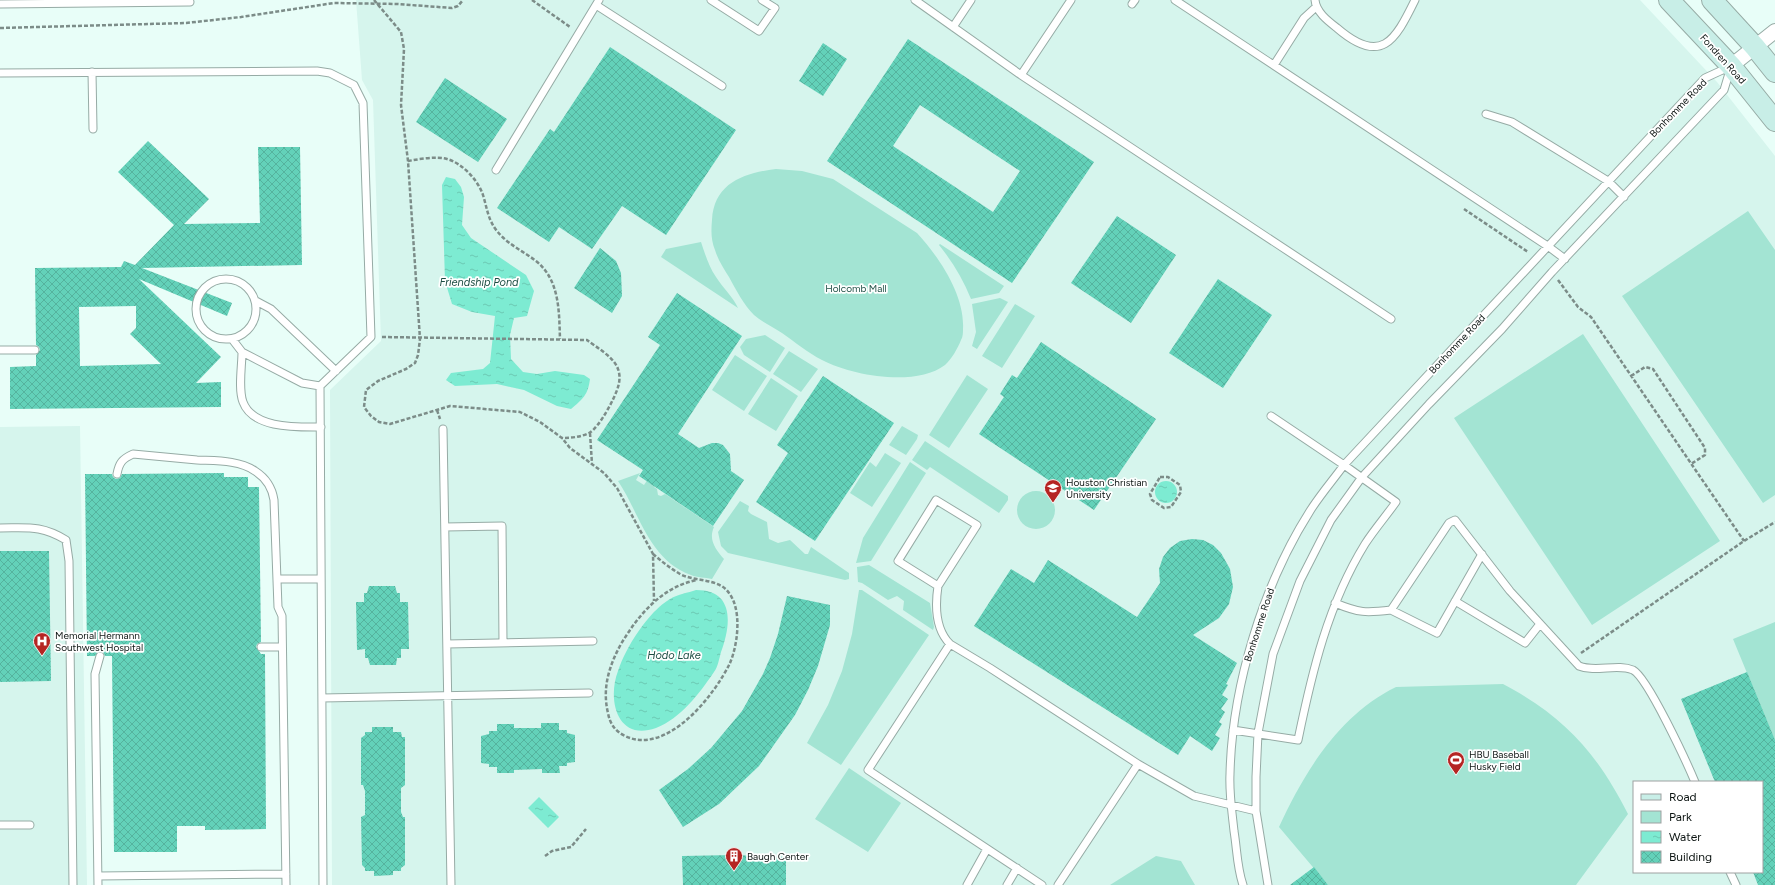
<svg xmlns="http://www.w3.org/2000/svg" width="1775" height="885" viewBox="0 0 1775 885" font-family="Figtree,sans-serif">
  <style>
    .built { fill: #d6f5ed; fill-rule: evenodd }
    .green { fill: #a3e4d3 }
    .water { fill: url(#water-ripples) }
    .building { fill: url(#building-cross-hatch); fill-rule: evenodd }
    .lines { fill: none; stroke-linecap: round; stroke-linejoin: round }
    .lane-casing { stroke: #96aba5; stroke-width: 9 }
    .street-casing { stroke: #96aba5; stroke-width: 16 }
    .secondary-casing { stroke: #96aba5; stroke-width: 22 }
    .path { stroke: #7c8c88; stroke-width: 2.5; stroke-dasharray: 4 2; stroke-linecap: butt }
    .lane { stroke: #fff; stroke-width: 7 }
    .street { stroke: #fff; stroke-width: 14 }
    .secondary { stroke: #c8eee7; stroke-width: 20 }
    .labels { text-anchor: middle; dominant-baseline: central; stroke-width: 3.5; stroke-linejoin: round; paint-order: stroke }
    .street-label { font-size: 10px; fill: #0d1513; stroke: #fff }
    .park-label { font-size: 10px; fill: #225248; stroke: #fff }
    .poi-label { font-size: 10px; fill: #0d1513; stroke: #fff; text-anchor: start }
    .water-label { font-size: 11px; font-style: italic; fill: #1b4c42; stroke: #fff }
  </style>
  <defs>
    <pattern id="water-ripples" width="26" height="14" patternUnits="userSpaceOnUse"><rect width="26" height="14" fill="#7debd2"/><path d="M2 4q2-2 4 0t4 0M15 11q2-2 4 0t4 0" fill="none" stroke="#6bc9b3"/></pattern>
    <pattern id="building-cross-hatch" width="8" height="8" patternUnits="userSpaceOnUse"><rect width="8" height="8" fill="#63d1b9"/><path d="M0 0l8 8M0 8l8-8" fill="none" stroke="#55b39e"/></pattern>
  </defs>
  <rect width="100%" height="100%" fill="#e8fef8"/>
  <!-- built -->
  <path class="built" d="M356,0h1284l77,82 58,74v729h-1443l-2,-495 51,-49 -8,-241 -11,-20zM1634,782h128v90h-128z
    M80,426l7,459h-87v-458z"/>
  <!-- green -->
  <path class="green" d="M776,169l26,2 31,8 84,54c22,24 48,62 46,96 0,3 0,8 -2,11 -3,8 -10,20 -16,25 -29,22 -92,11 -123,-5 -14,-7 -27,-18 -40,-27 -9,-6 -20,-11 -28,-18 -10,-10 -18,-25 -25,-38 -5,-8 -11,-17 -14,-27 -4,-10 -4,-19 -3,-30 2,-37 32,-47 64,-51z
    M1748,211l27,39v245l-12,8 -141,-207z
    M701,242c4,12 8,25 15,35 7,11 17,20 22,31l-77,-51 5,-8z
    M940,244l64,42 -5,7 -28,6c-8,-20 -19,-38 -32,-54z
    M1000,298l8,4 -31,47 -5,-3 4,-14 -4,-28z
    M1015,304l20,12 -33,52 -20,-12z
    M1583,334l137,207 -128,84 -138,-207z
    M765,335l20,13 -15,24 -26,-17 -4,-8 6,-8z
    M789,351l29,18 -17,23 -28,-18z
    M735,355l32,21 -23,35 -32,-21z
    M967,375l21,14 -39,59 -20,-13z
    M771,378l27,18 -22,35 -28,-17z
    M902,426l16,9 -1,4 -11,16 -17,-10z
    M925,441l83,55v4l-9,13 -69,-46 -3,3 -15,-10z
    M885,453l16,10 -29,44 -22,-14 20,-31 6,5z
    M665,454l8,5 -19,28 3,2 1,6 3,1 4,-2 49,33c-6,13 2,23 10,32l-12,20c-7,-2 -15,-1 -21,-4 -42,-15 -51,-61 -73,-94l22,-8 -4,7 8,5z
    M910,462l16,11 -55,88 -15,2 7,-25z
    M1017 510a19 19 0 1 1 38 0a19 19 0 1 1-38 0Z
    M740,501l9,5 -1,5 3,3 16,8 2,17 9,4 12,-3 15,14h3l3,-7 38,26v6l-4,1 -117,-27 -7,-7 -3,-14z
    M869,565l61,38 4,24 -1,3 -30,-20 1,-9 -7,-5 -9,4 -26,-17 -4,-1 -1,-15z
    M859,590h3l67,45 -88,130 -34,-22 21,-38 14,-34 10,-37z
    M1775,622v119l-42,-102z
    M1503,684c61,32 94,69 125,130l-52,71h-248l-49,-58c26,-56 60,-112 117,-140z
    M849,768l52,35 -33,49 -53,-33z
    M1156,856l25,5 14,24h-85z"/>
  <!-- water -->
  <path class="water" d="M446,177l9,2 6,8 3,10 -2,28 9,13 55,37 8,16 -7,25 -13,2 -4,17 1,24 12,13 14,2 18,-3 29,4 6,4c-2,16 -7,20 -19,30l-14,-3 -33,-16 -27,-6 -42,2 -9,-6 5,-7 32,-4 7,-6 5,-47 -23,-4 -20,-8 -7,-23 -3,-96z
    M1155 492a11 11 0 1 1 22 0a11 11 0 1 1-22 0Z
    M696,590c39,0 35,35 25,62 -2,7 -3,15 -7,20 -15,22 -33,46 -58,56 -39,14 -49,-28 -38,-57 8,-24 30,-59 52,-72 8,-5 18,-6 26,-9z
    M539,797l20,20 -11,11 -20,-20z"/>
  <!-- building -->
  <path class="building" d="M908,39l186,123 -82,121 -185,-122zM920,105l100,66 -27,41 -100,-66z
    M823,43l24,16 -24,37 -24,-15z
    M610,47l126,83 -70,105 -44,-29 -30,43 -33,-22 -10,15 -52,-34 53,-79 4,3z
    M445,78l62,41 -29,43 -62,-40z
    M148,141l61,58 -25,25 76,-1 -2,-76h42l2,118 -160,3 90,35 -5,13 -88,-37 82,78 -25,26 25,-1v25l-211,2v-42l26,-1v-11l4,-5 -1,-3 -3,-2 -1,-77 86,-1 3,-6 11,4 39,-40 -56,-53zM136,306v22l-6,6 31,30 -81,2 -1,-59z
    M1117,216l59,39 -45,68 -60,-40z
    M600,248l16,13 5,12 1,23 -10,17 -38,-25z
    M1218,279l54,36 -49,73 -54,-35z
    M677,293l65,43 -64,98 21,14 13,-5h6l5,2 7,9 1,17 13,9 -31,46 -74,-50 4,-6 -46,-30 63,-95 -12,-8z
    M1041,342l115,77 -62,91 -115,-76 25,-37 -4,-3 12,-19 5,3z
    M823,376l71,47 -79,118 -59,-39 32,-49 -11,-8z
    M224,473v4h24v10h11l2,155 -4,2 -1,3 5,7h4l1,175 -61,1v-4h-28v26h-63l-2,-196h-7l-2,-4 -4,-1 -4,5h-8l-2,-182h27l1,3 3,2 4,-1 2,-4z
    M1192,539l11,1 10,5 8,8 9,16 3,18 -4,17 -10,14 -26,17 44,28 -11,21 2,1 -6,10 6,4 -7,10 4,3 -6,10 3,2 -7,11 5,3 -8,13 -22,-15 -12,19 -204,-129 37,-57 23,14 14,-23 89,57 23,-34 -1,-14 4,-12 7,-9 10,-7z
    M0,551h49l2,130 -51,1z
    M369,586h26l2,7h3v9h8l1,47h-8v9h-4l-1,7h-26l-2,-7h-3v-9l-8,1 -1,-48h8v-9h3z
    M787,596l43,9v20l-12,41 -10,24 -13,25 -36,51 -40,38 -36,23 -24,-37 29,-21 23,-21 31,-37 21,-37 7,-16 8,-24z
    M1747,672l28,68v145h-17l-5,-13h9v-90h-47l-34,-83z
    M541,723h18v7h8v3l8,2v27l-8,1v3h-8l1,7h-18v-4l-28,1v3h-17v-6h-8v-3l-8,-1v-27l8,-2v-3h8v-7h17v4h27z
    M372,727h21v5h8l1,5h3v48l-4,3v24l2,5h2v48l-4,3v3h-8v4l-19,1v-5h-9v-3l-3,-3 -1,-48 4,-2v-24l-2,-6h-2v-47l4,-3v-3h7z
    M734,855l52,2v28h-103l-1,-29z
    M1314,867l14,18h-38z"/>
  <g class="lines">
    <!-- lane casing -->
    <g class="lane-casing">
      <path id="lane" d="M711,0l48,31 16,-23 -13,-8
        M915,0l106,75 370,244
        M1175,0l374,247 16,12
        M1315,0c1,12 13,21 22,28 44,38 58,13 78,-28
        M0,4l190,-2
        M1132,4l3,-4
        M596,5l126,81
        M953,27l18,-27
        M1274,65l30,-47 12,-11
        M92,72l1,57
        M0,73l317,-2 13,2 24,12 9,18 8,234 -51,49 3,499
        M1021,75l50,-75
        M1486,114l26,8 96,59 16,16
        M496,170l103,-170
        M196 309a30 30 0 1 1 60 0a30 30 0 1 1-60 0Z
        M256,301l15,8 65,62
        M232,339l10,13 60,31 18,3
        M0,350h35
        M242,352c0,14 -4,37 1,50 10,27 54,25 78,25
        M443,429l8,456
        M117,474c2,-11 5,-15 16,-20 21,2 43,4 64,6 19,1 42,0 58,11 11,7 17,16 19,29l4,107 4,9 4,269
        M936,500l41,25 -39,61 -40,-25z
        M445,527l57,-1 1,117
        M0,528c28,0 41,-3 66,12l3,21 4,324
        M277,579h44
        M938,586c-3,20 -3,43 12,58
        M1455,601l70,42 15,-19
        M1335,603c24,10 31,10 56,7l58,-87 6,-3 55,71 69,75c17,7 38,-3 54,4 15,8 54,93 62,112
        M1391,610l46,23 45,-79
        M447,644l146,-3
        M261,647h21
        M322,698l267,-5
        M1233,730l65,10c14,-68 30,-136 67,-196 9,-14 21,-28 31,-42l-52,-37 -73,-49
        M1138,764l56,32 62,15
        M0,825h30
        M1730,872l6,13
        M98,876l188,-2
        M98,885l-3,-211 5,-18
        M967,885l20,-36
        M1007,885l10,-17
        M1042,885l-174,-115 82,-126 40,24 148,96 -80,121
        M1243,885c-6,-17 -6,-36 -9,-54 -2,-19 -5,-38 -4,-57 2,-88 33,-189 80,-263 10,-16 23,-31 34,-46l361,-387 24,-11
        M1268,885l-12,-74v-34l2,-44 15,-79 27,-73 31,-61 31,-43 67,-73 73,-75 50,-57 172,-182 6,-20"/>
    </g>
    <!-- street casing -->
    <g class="street-casing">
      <path id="street" d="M1731,66l44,-35"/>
    </g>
    <!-- secondary casing -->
    <g class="secondary-casing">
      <path id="secondary" d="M1669,0l62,66 44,55
        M1712,0l43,47 20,25"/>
    </g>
    <!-- path -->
    <path class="path" d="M374,0l27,32 3,17 -3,56 7,56 12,178 -2,16 -3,8 -9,6 -28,12 -12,9 -2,17 7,9 8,6 11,2 60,-18 70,6 20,10 22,16 8,10 34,25 13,15 36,66 1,47
      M532,0l38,27
      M0,28l186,-5 55,-6 93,-14 63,1 55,4 6,-2 5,-6
      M408,161c12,-2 27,-5 39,-2 15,4 31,21 36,36 4,13 5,25 14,36 10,13 26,20 39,30 24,19 23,51 24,78
      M1464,209l64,43
      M1558,280l20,27 13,10 153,224
      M382,337l205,3c9,7 27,17 31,29 2,5 2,12 0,18 -3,11 -19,41 -29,46 -8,4 -18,5 -27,5
      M1631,376l14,-9 8,2 52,79v7l-14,9
      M437,410l3,9
      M590,433l2,31
      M1160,477h8l12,8 1,7 -10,15 -7,1 -12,-8 -2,-6z
      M653,554c8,7 17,14 27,20 15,8 39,4 49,19 13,17 9,51 1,70 -16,33 -63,93 -105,73 -10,-5 -15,-12 -17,-23 -6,-25 1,-47 13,-69 18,-30 41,-57 76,-64
      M1581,653l163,-112 31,-19
      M545,856l7,-5 19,-4 15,-18"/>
    <!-- lane -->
    <use href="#lane" class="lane"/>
    <!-- street -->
    <use href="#street" class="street"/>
    <!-- secondary -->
    <use href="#secondary" class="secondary"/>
  </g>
  <!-- icons -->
  <defs>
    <g id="university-pin" transform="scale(0.9)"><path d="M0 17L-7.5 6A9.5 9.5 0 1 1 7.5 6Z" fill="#b52523" stroke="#fff"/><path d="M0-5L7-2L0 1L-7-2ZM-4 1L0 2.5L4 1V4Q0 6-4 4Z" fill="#fff"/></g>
    <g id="hospital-pin" transform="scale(0.9)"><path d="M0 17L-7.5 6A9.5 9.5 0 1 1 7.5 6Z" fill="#b52523" stroke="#fff"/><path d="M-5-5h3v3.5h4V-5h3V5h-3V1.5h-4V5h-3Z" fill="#fff"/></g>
    <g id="stadium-pin" transform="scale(0.9)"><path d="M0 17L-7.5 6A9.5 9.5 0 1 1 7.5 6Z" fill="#b52523" stroke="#fff"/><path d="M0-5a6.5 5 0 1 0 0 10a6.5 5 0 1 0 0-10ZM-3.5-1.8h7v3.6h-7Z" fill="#fff"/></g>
    <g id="building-pin" transform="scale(0.9)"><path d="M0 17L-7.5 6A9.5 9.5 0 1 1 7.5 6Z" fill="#b52523" stroke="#fff"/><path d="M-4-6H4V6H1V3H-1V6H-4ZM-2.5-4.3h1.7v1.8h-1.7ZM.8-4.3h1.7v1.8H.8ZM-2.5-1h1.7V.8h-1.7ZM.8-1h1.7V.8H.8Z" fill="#fff"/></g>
  </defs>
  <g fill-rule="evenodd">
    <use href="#university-pin" x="1053" y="488"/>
    <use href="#hospital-pin" x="42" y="641"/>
    <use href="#stadium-pin" x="1456" y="760"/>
    <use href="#building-pin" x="734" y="856"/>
  </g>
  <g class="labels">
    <!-- street labels -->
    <g class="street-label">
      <text transform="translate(1723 59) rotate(48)">Fondren Road</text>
      <text transform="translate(1678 108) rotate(-46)">Bonhomme Road</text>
      <text transform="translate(1457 344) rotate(-47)">Bonhomme Road</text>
      <text transform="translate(1259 625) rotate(-72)">Bonhomme Road</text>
    </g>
    <!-- park labels -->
    <g class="park-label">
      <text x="856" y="288">Holcomb Mall</text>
    </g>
    <!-- poi labels -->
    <g class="poi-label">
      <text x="1066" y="482">Houston Christian<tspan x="1066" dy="12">University</tspan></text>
      <text x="55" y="635">Memorial Hermann<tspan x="55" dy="12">Southwest Hospital</tspan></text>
      <text x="1469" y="754">HBU Baseball<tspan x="1469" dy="12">Husky Field</tspan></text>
      <text x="747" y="856">Baugh Center</text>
    </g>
    <!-- water labels -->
    <g class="water-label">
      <text x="479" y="282">Friendship Pond</text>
      <text x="674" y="655">Hodo Lake</text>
    </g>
  </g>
  <!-- legend -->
  <rect x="1633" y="781" width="130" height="92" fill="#ffffff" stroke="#9ea1a1"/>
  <rect x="1641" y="794" width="20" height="6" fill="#c8eee7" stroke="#9ea1a1"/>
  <text x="1669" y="801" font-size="12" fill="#0d1513">Road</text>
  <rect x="1641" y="811" width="20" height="12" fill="#a3e4d3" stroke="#9ea1a1"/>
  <text x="1669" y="821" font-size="12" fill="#0d1513">Park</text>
  <rect x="1641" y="831" width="20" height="12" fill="url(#water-ripples)" stroke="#9ea1a1"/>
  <text x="1669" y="841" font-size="12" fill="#0d1513">Water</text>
  <rect x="1641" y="851" width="20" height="12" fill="url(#building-cross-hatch)" stroke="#9ea1a1"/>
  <text x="1669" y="861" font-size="12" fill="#0d1513">Building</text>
</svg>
